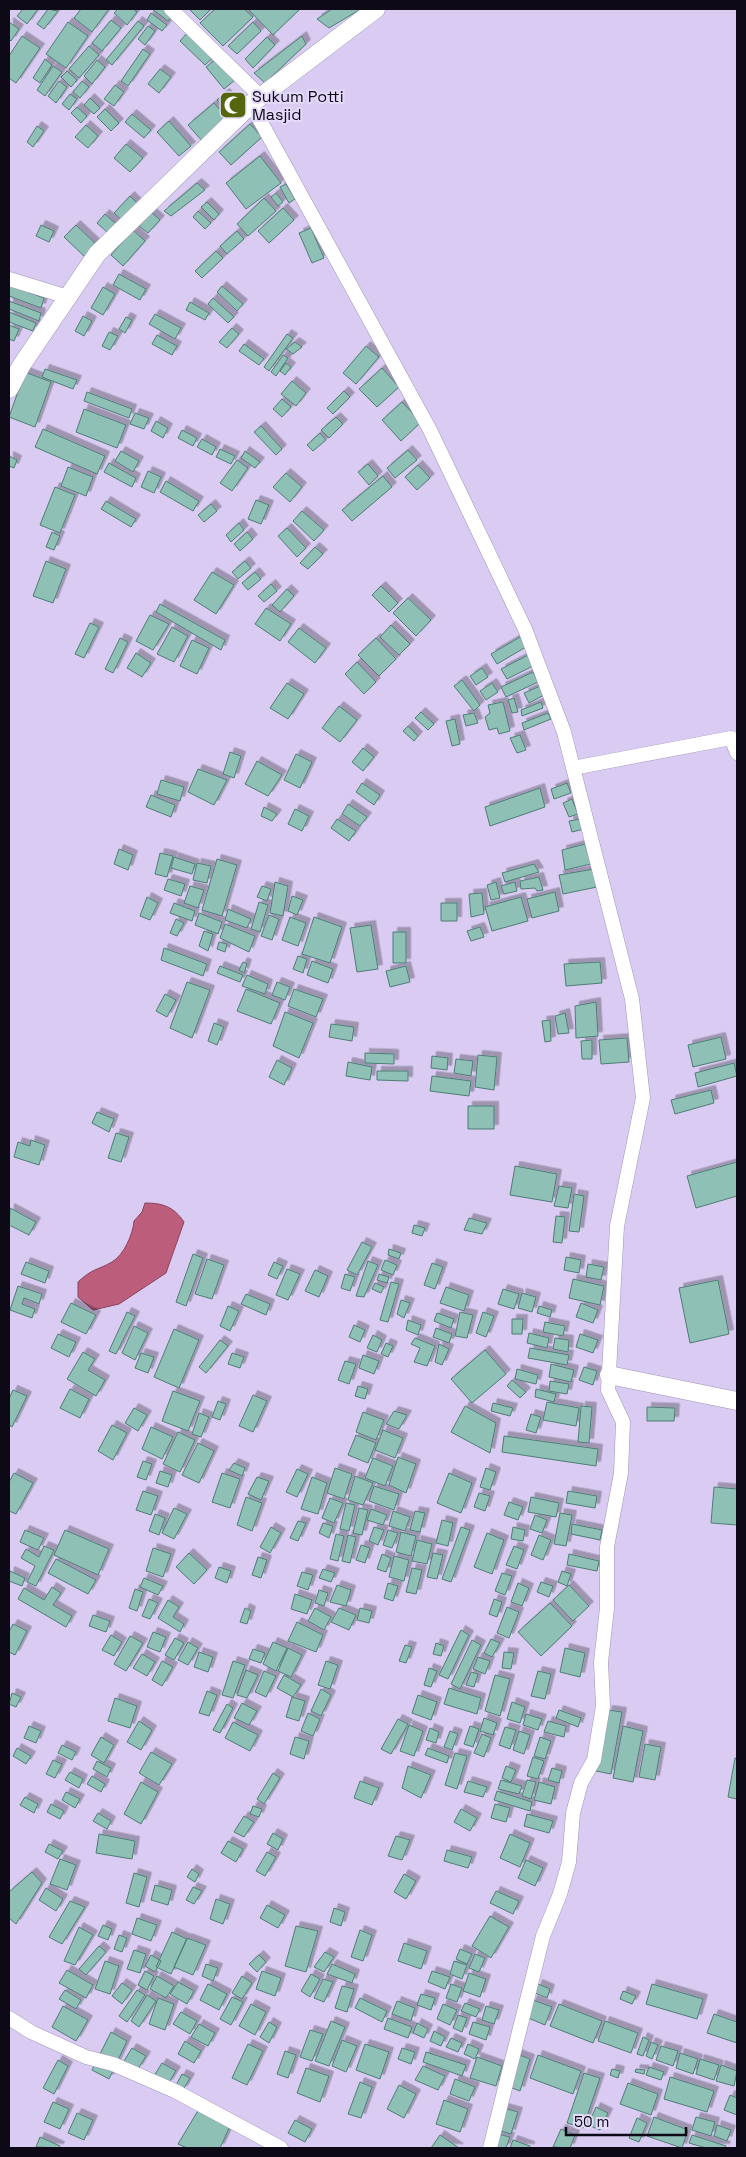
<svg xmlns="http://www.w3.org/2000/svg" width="746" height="2157" viewBox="0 0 746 2157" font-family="'Space Grotesk',sans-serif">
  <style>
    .water { fill: #bd5d7c; stroke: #88445d }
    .building { fill: #8ec0b6; stroke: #4d7d74; filter: url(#shadow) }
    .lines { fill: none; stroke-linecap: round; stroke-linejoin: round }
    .minor-casing { stroke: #a094b8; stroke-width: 15 }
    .tertiary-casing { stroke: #a094b8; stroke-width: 19 }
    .minor { stroke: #fff; stroke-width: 14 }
    .tertiary { stroke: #fff; stroke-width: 18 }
    .labels { text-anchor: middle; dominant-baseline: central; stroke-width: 4; stroke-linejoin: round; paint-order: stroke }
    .poi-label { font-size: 16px; fill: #0e0916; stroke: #e4daf9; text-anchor: start }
  </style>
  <defs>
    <filter id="shadow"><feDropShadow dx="4.5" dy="-4.5" stdDeviation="0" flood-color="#0004"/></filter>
  </defs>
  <rect width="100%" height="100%" fill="#d9cbf2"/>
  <!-- water -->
  <path class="water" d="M145,1203c18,0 29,4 39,19l-18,51 -47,31 -26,6 -15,-13v-15c15,-14 18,-11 34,-20 12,-7 21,-28 22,-41l8,-9z"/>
  <!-- building -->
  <path class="building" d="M23,9h15l-11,15 -10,-8z
    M48,9l10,2 -14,18 -7,-5z
    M81,9h28l-17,23 -18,-14z
    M118,9h15l4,3 -10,13 -13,-12z
    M152,9h16l6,4 -6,8z
    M189,9h22l-11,11z
    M215,9h29l9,8 -30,29 -23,-23z
    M248,9h52l-27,26z
    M332,9h29l-32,19 -12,-9z
    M151,13l16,12 -5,6 -15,-11z
    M111,20l10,8 -19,23 -10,-8z
    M138,21l6,5 -32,39 -6,-5z
    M9,22l10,7 -8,12 -2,-2z
    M68,22l20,14 -22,32 -20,-14z
    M253,22l8,9 -24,23 -9,-8z
    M148,26l7,5 -10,14 -7,-6z
    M188,32l26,25 -9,8 -25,-24z
    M22,36l18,12 -24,35 -7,-5v-22z
    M302,36l4,8 -41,39 -11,-10z
    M267,37l8,8 -22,23 -8,-9z
    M89,46l10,9 -20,23 -10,-9z
    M143,49l7,5 -22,32 -7,-5z
    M217,58l18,22 -11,9 -18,-22z
    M45,59l7,6 -12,18 -7,-5z
    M97,60l8,7 -13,17 -8,-8z
    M53,66l9,6 -17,24 -8,-6z
    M160,69l11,8 -12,16 -11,-9z
    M67,71l10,9 -6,7 -10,-10z
    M59,81l8,6 -11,16 -8,-7z
    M82,81l7,6 -9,11 -7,-6z
    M115,85l9,7 -10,14 -10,-7z
    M225,93l15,16 -8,7 -15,-16z
    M70,94l7,5 -8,11 -7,-6z
    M90,98l10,10 -6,6 -10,-9z
    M214,103l15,17 -26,22 -15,-17z
    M77,107l10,9 -6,7 -10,-10z
    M105,109l14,14 -8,8 -14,-14z
    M132,114l19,16 -7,8 -19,-16z
    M169,121l22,25 -12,10 -22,-24z
    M250,124l12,13 -31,28 -12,-13z
    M86,125l12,11 -10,12 -13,-11z
    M37,126l7,5 -11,16 -6,-5z
    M126,144l17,14 -13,14 -16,-14z
    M260,156l21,27 -35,26 -20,-26z
    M197,183l8,7 -34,26 -7,-5z
    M286,184l9,15 -6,4 -9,-16z
    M276,193l7,9 -5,4 -7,-9z
    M130,196l10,10 -15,17 -11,-10z
    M264,198l12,13 -28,25 -11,-12z
    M207,202l12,12 -5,6 -13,-13z
    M283,208l11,12 -25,23 -11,-12z
    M198,211l13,12 -6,6 -12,-12z
    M151,212l9,8 -12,13 -9,-7z
    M105,214l11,10 -8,9 -11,-10z
    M41,225l13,6 -5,11 -13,-6z
    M76,225l22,21 -12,12 -22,-21z
    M311,228l13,30 -12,5 -13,-30z
    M133,230l12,11 -22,25 -12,-11z
    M237,231l7,8 -17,15 -7,-8z
    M216,251l7,7 -21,20 -7,-7z
    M119,274l27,15 -6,11 -27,-15z
    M9,285l35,13 -3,10 -32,-12z
    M222,286l21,18 -6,7 -20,-19z
    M103,287l12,7 -12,21 -12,-7z
    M213,298l21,19 -6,6 -20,-19z
    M9,301l32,12 -2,8 -30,-12z
    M190,302l19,11 -4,7 -19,-10z
    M9,312l27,11 -3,8 -24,-9z
    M155,314l26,14 -6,11 -26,-15z
    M83,316l9,5 -8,15 -9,-5z
    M126,317l6,3 -7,13 -6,-4z
    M9,325l10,4 -5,12 -5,-2z
    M232,328l7,6 -12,14 -8,-6z
    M109,332l9,4 -8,14 -8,-4z
    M287,334l6,4 -24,33 -5,-4z
    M157,335l20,11 -5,9 -20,-11z
    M295,342l7,5 -9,7 -7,-5z
    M244,344l20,15 -5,6 -20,-14z
    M366,346l13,11 -23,27 -13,-11z
    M283,355l5,3 -12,18 -5,-4z
    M286,363l5,4 -6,8 -5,-4z
    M382,368l17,19 -22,20 -18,-18z
    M45,369l32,11 -4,9 -31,-12z
    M25,372l26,10 -16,45 -26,-10z
    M292,381l14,12 -10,13 -15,-12z
    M344,391l6,6 -17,17 -6,-6z
    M87,392l45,17 -3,9 -45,-17z
    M282,399l9,8 -9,10 -9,-8z
    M402,402l19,20 -20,19 -19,-21z
    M84,409l42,16 -9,23 -41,-16z
    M135,413l14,5 -5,11 -14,-5z
    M336,417l7,7 -14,14 -8,-8z
    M156,421l12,7 -5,10 -12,-7z
    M261,426l21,23 -6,6 -22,-23z
    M43,429l62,27 -8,18 -62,-27z
    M182,430l15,8 -4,8 -15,-8z
    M320,433l6,7 -13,11 -6,-6z
    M202,439l14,8 -4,8 -15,-8z
    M220,449l15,7 -4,8 -15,-7z
    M408,450l9,10 -22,18 -8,-10z
    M121,451l18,10 -6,11 -18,-11z
    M245,451l15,11 -5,6 -14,-10z
    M9,456l8,4 -3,8 -5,-2z
    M237,460l11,8 -16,23 -12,-8z
    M109,463l27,15 -4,9 -28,-15z
    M368,464l10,12 -9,9 -11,-13z
    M418,465l12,13 -13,12 -12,-13z
    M68,467l25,10 -7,19 -25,-10z
    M148,471l13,6 -7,16 -13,-6z
    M286,473l16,14 -12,15 -17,-15z
    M383,476l9,11 -40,34 -10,-11z
    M166,481l33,20 -6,10 -33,-19z
    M55,487l20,8 -15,38 -20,-8z
    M256,500l13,5 -8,19 -13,-5z
    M106,501l30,18 -5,8 -30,-18z
    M211,504l6,7 -13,11 -6,-7z
    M302,511l22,19 -10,11 -21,-20z
    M239,523l5,7 -13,12 -5,-7z
    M287,528l19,20 -9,9 -19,-21z
    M52,532l8,4 -6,14 -8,-3z
    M247,532l6,7 -13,12 -6,-7z
    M315,547l8,7 -15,15 -8,-6z
    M46,561l20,8 -13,34 -20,-7z
    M245,561l6,7 -13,11 -6,-7z
    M212,572l22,13 -18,29 -22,-14z
    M255,572l6,7 -13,11 -6,-7z
    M271,584l6,7 -13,11 -6,-6z
    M381,586l17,17 -9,9 -17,-17z
    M287,589l7,7 -14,16 -8,-7z
    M408,598l23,22 -15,16 -23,-23z
    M160,604l65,36 -4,10 -65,-38z
    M266,608l25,16 -11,17 -25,-17z
    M150,615l19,9 -16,26 -17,-9z
    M90,623l9,4 -15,31 -9,-4z
    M391,625l19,19 -11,11 -19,-18z
    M172,627l16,9 -14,26 -17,-8z
    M299,628l27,20 -11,15 -27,-21z
    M520,637l6,10 -29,17 -6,-10z
    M120,638l8,4 -15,31 -8,-4z
    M376,638l20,21 -17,17 -21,-21z
    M192,640l17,8 -12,26 -17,-8z
    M136,653l15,10 -9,14 -15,-9z
    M530,654l5,11 -28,14 -6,-10z
    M357,662l19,20 -12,12 -19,-20z
    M482,668l6,9 -12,8 -6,-9z
    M533,672l5,10 -32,15 -5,-10z
    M462,680l18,25 -6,6 -20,-25z
    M287,683l17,11 -16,25 -18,-11z
    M492,683l6,9 -12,8 -6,-9z
    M540,686l4,9 -15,8 -5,-10z
    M514,698l4,14 -6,1 -4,-13z
    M503,702l7,29 -11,3 -2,-6 -8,2 -4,-13 5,-4 -2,-8z
    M541,702l2,6 -21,8 -1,-6z
    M339,706l18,14 -17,22 -18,-14z
    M421,712l13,12 -6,6 -13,-12z
    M474,713l4,10 -12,3 -3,-11z
    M548,713l3,6 -27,11 -2,-7z
    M455,719l5,25 -8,2 -6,-25z
    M408,726l10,10 -4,5 -11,-10z
    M520,735l6,15 -9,3 -7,-15z
    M363,748l11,9 -11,14 -11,-9z
    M230,752l11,4 -7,22 -11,-4z
    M296,754l16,8 -12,26 -16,-8z
    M257,761l25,14 -14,21 -23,-12z
    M198,769l29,11 -13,25 -26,-13z
    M161,780l23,7 -4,14 -23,-7z
    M362,783l18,12 -6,10 -18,-13z
    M567,783l4,10 -17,6 -3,-10z
    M540,788l5,19 -55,19 -5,-19z
    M151,795l24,10 -4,12 -25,-10z
    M572,799l6,15 -9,3 -6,-14z
    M348,804l19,13 -7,9 -18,-12z
    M264,807l13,7 -5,7 -11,-5z
    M295,809l14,7 -7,15 -14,-7z
    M337,819l19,12 -7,10 -18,-13z
    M580,819l4,10 -12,3 -3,-11z
    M585,844l6,20 -26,6 -3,-20z
    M119,849l14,6 -5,15 -14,-6z
    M160,853l13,3 -6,21 -12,-3z
    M174,857l21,7 -3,10 -21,-6z
    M217,859l20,6 -15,51 -20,-6z
    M197,863l14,3 -4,17 -14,-3z
    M534,864l5,8 -34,10 -3,-9z
    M594,869l3,18 -34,7 -4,-19z
    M539,877l4,13 -6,1 -2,-3 -14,1 -1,-8z
    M168,879l17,5 -4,12 -17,-6z
    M275,882l13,4 -5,30 -13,-3z
    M496,882l4,16 -9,2 -4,-15z
    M515,882l2,9 -13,3 -3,-8z
    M190,886l14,4 -6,18 -14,-5z
    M262,886l9,3 -4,12 -10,-4z
    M555,892l4,19 -27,7 -5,-19z
    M482,893l2,21 -13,3 -2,-23z
    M292,896l11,4 -6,15 -9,-4z
    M147,897l11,6 -8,17 -10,-4z
    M521,897l7,24 -36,10 -7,-24z
    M259,902l9,3 -8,27 -9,-3z
    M174,903l21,8 -3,10 -22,-8z
    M441,903h16v18h-16z
    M228,909l23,10 -4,9 -22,-8z
    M199,913l23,9 -4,12 -23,-9z
    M269,915l10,4 -7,21 -11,-4z
    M290,917l16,6 -8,23 -16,-6z
    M314,917l28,10 -12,36 -28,-9z
    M176,919l8,4 -7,13 -7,-3z
    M225,924l30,12 -6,16 -29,-14z
    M371,925l7,44 -21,3 -7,-44z
    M480,927l4,10 -13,4 -4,-10z
    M204,931l9,3 -5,17 -9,-5z
    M393,932h13v31h-13z
    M219,942l8,2 -2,8 -8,-3z
    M164,948l43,16 -4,12 -42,-16z
    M298,956l9,3 -4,14 -10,-4z
    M312,961l21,8 -5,14 -21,-8z
    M243,962l4,2 -3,9 -5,-3z
    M600,962l2,21 -36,3 -2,-22z
    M220,966l23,9 -3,7 -23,-9z
    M406,966l4,16 -20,5 -4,-16z
    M247,975l21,9 -3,10 -23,-8z
    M187,982l23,8 -18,48 -22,-10z
    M277,982l13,5 -5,13 -13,-5z
    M246,989l34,14 -9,21 -34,-13z
    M294,989l29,10 -7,18 -28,-11z
    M165,994l11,6 -9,17 -11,-6z
    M596,1002l2,34 -22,2 -1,-32z
    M285,1012l28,11 -14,35 -26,-12z
    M565,1013l4,20 -11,1 -3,-18z
    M550,1020l1,21 -6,1 -3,-21z
    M214,1023l10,4 -7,18 -9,-4z
    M331,1024l23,3 -2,14 -23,-4z
    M721,1037l5,22 -33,8 -5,-22z
    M627,1038l2,24 -28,2 -2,-24z
    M592,1040v19h-10l-1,-18z
    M365,1053l29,1v10l-29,-1z
    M478,1055l19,2 -3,33 -19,-3z
    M432,1056l16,2 -1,12 -16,-2z
    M456,1059l17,2 -2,15 -17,-3z
    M277,1060l15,8 -8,17 -15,-8z
    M348,1062l24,5 -2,13 -24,-4z
    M734,1063l3,13 -39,11 -3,-14z
    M377,1071h31v10l-31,-1z
    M432,1076l39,5 -2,15 -39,-5z
    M711,1090l3,13 -39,11 -4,-14z
    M468,1106h26v23h-26z
    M97,1112l17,7 -5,13 -17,-9z
    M116,1133l13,4 -8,25 -13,-4z
    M31,1140l14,5 -6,20 -25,-8 4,-15 12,4z
    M737,1162v34l-41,12 -9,-32z
    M515,1166l42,8 -5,28 -42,-7z
    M559,1186l13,2 -4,20 -14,-2z
    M574,1194l10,2 -5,36 -10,-1z
    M10,1208l26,14 -7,13 -20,-10z
    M556,1216l9,1 -3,26 -9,-1z
    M469,1218l18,5 -5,11 -18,-4z
    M414,1225l11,3 -3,8 -10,-3z
    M362,1242l10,5 -15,28 -10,-5z
    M389,1249l12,4 -2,6 -11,-4z
    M193,1254l10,4 -17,48 -10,-4z
    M566,1257l15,3 -2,13 -15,-3z
    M207,1259l17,6 -12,34 -17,-5z
    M385,1260l12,5 -4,10 -12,-5z
    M368,1261l10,4 -14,32 -8,-1z
    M26,1262l23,9 -4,12 -24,-9z
    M274,1262l9,4 -6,13 -9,-4z
    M432,1263l11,4 -8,22 -11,-4z
    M588,1264l16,3 -3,13 -15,-3z
    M287,1269l13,5 -12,26 -12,-5z
    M315,1270l13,6 -9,21 -14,-6z
    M345,1274l10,3 -5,14 -9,-3z
    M379,1274l10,3 -2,6 -10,-3z
    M573,1279l31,7 -4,19 -31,-7z
    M718,1280l11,54 -39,9 -11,-55z
    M391,1282l8,2 -11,38 -8,-2z
    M375,1283l9,4 -3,6 -9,-4z
    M18,1286l24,8 -3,10 -15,-6 -2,6 13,5 -3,9 -22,-8z
    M446,1287l23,8 -5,16 -24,-8z
    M503,1289l16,5 -5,15 -16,-5z
    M522,1293l14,4 -4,15 -14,-4z
    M246,1294l24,10 -4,11 -25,-11z
    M401,1300l9,3 -6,15 -7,-4z
    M71,1303l25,12 -10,19 -25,-12z
    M581,1303l17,7 -5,13 -17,-6z
    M228,1306l11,5 -9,20 -10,-5z
    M539,1306l13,4 -2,7 -13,-4z
    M127,1312l8,4 -19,38 -7,-3z
    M460,1312l13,3 -6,23 -12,-2z
    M483,1312l11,4 -8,21 -10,-4z
    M437,1313l17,6 -3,9 -17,-7z
    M512,1319h11l-1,15h-10z
    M408,1320l13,5 -3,10 -12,-5z
    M545,1322l20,4 -2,10 -20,-4z
    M354,1325l11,5 -5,12 -11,-5z
    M134,1326l14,7 -13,27 -13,-7z
    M436,1328l16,6 -3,9 -16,-6z
    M174,1329l25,11 -20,48 -25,-11z
    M529,1333l20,5 -2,10 -20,-5z
    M58,1334l18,8 -7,15 -18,-9z
    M580,1334l18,6 -5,13 -17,-6z
    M373,1335l9,5 -5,12 -10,-4z
    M415,1338l20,8 -8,20 -13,-4 6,-14 -9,-4z
    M555,1338l14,2 -1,12 -15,-3z
    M220,1340l8,6 -22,27 -7,-6z
    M386,1343l7,3 -5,11 -7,-3z
    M439,1344l10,5 -7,16 -7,-3z
    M530,1348l39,7 -2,10 -39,-7z
    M485,1350l21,24 -34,29 -21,-24z
    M83,1352l12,7 -7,11 17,10 -9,16 -29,-17z
    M141,1353l13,4 -6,16 -13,-5z
    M232,1353l12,4 -4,11 -12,-4z
    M363,1355l16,6 -5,13 -15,-6z
    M345,1361l11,3 -7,20 -11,-4z
    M551,1364l23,6 -3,12 -22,-5z
    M584,1367l13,4 -4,14 -14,-5z
    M517,1369l21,6 -2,9 -21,-5z
    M512,1380l14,12 -6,6 -13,-12z
    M550,1381l19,3 -2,10 -18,-3z
    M358,1386l10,3 -3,10 -10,-3z
    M70,1389l19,10 -9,19 -20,-10z
    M536,1389l20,5 -2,8 -19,-5z
    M13,1390l14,6 -15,31 -3,-2v-26z
    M173,1391l27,10 -12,30 -26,-10z
    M253,1395l14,6 -14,31 -14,-6z
    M218,1401l8,3 -6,16 -8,-3z
    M547,1402l32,6 -3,18 -33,-6z
    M493,1403l20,5 -3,8 -19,-5z
    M465,1406l31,17 -6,30 -39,-21z
    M581,1406l11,1 -3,36 -11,-1z
    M647,1407l28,1 -1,13h-27z
    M134,1408l13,7 -9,16 -13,-8z
    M394,1411l13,4 -8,14 -13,-5z
    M363,1412l21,8 -8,20 -20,-8z
    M199,1413l10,4 -8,20 -9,-3z
    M531,1414l10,3 -5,16 -10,-3z
    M112,1425l15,8 -14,27 -15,-9z
    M151,1427l22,10 -11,22 -20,-10z
    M383,1430l20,8 -8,20 -20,-8z
    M178,1432l17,8 -15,32 -17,-8z
    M356,1435l20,8 -8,20 -20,-8z
    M504,1436l94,13 -2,17 -94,-14z
    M198,1443l16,8 -15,32 -17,-8z
    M398,1457l18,7 -10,29 -17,-8z
    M373,1458l20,8 -8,20 -20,-8z
    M143,1461l9,3 -6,16 -9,-3z
    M234,1463l11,5 -3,8 -13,-6z
    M335,1468l17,6 -8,25 -17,-6z
    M486,1468l10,4 -6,18 -10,-3z
    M297,1469l11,5 -11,23 -11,-5z
    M160,1471l12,4 -4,12 -12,-4z
    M14,1473l19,10 -17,31 -7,-3v-29z
    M222,1473l18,6 -10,29 -18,-6z
    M449,1473l23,10 -11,30 -24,-10z
    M355,1476l18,7 -10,22 -15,-5z
    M257,1477l12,4 -8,19 -13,-6z
    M312,1477l15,6 -9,31 -17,-5z
    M374,1486l25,8 -5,16 -25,-9z
    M714,1487l23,2v36l-26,-2z
    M143,1491l15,5 -7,19 -15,-5z
    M568,1491l29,5 -2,12 -29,-5z
    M479,1493l11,3 -5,15 -11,-4z
    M246,1497l16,6 -10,28 -15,-6z
    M531,1497l28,6 -3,14 -28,-5z
    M330,1498l13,5 -9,20 -12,-5z
    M509,1502l14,5 -5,13 -14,-5z
    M346,1503l9,2 -6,26 -9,-2z
    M174,1508l13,6 -13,25 -12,-6z
    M359,1508l9,2 -6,25 -9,-2z
    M371,1509l16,6 -4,10 -16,-5z
    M393,1511l17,6 -5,14 -16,-5z
    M415,1511l10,2 -5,19 -10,-2z
    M560,1513l12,2 -6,31 -12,-2z
    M155,1514l10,4 -6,17 -10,-4z
    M535,1515l12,5 -5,13 -12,-4z
    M442,1520l11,3 -5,23 -12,-3z
    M298,1521l8,2 -8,18 -8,-3z
    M323,1523l10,3 -4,12 -10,-5z
    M572,1524l30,6 -2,10 -29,-6z
    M271,1527l10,6 -11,20 -10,-6z
    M374,1527l10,3 -6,15 -9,-4z
    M461,1527l9,3 -19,52 -9,-3z
    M513,1527l12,3 -2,11 -12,-2z
    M25,1530l19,8 -6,12 -18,-8z
    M65,1530l44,19 -11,26 -44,-20z
    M388,1530l10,3 -6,15 -9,-3z
    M401,1532l15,4 -5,20 -15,-4z
    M487,1533l17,7 -12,34 -18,-7z
    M336,1534l8,2 -6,25 -8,-2z
    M348,1535l8,2 -6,26 -8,-2z
    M539,1535l12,5 -8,20 -12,-5z
    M417,1540l15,4 -5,20 -15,-3z
    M361,1545l9,3 -5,15 -9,-3z
    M44,1546l10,4 -18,36 -9,-4 8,-16 -14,-8 5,-9 13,8z
    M514,1546l10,4 -7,19 -11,-4z
    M153,1548l18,6 -8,23 -17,-6z
    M189,1553l18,17 -13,14 -18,-17z
    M433,1553l10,2 -6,24 -10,-2z
    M382,1554l9,4 -5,14 -9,-3z
    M569,1554l30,7 -2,10 -30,-6z
    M394,1556l15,4 -5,21 -15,-4z
    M258,1557l9,3 -6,18 -9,-3z
    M56,1559l40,21 -8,14 -40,-21z
    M219,1567l12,4 -4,12 -12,-5z
    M412,1568l10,2 -6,24 -10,-2z
    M323,1569l12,4 -4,9 -12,-4z
    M10,1571l15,7 -3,8 -13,-5z
    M562,1571l9,3 -4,12 -9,-4z
    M302,1572l11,3 -5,15 -11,-4z
    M502,1573l10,3 -7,19 -10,-4z
    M144,1578l19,8 -5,9 -18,-8z
    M541,1582l12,4 -4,11 -12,-5z
    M388,1583l10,3 -5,15 -9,-3z
    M518,1583l11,5 -7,18 -11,-4z
    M337,1585l14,5 -5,16 -16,-4z
    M569,1585l20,21 -16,15 -20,-21z
    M52,1587l9,6 -8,12 19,11 -6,11 -48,-28 6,-11 20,12z
    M135,1589l8,3 -6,19 -8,-3z
    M319,1590l9,3 -4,13 -9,-3z
    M295,1594l17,6 -5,14 -16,-5z
    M149,1599l9,4 -8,16 -8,-3z
    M494,1599l8,3 -5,15 -8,-3z
    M168,1600l11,7 -6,10 11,7 -4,8 -22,-14z
    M550,1603l22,23 -31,30 -23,-24z
    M507,1607l12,5 -10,26 -12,-5z
    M245,1608l6,3 -4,13 -7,-2z
    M315,1608l16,9 -7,13 -16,-9z
    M339,1608l17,7 -7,15 -18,-8z
    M360,1608l12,3 -3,12 -12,-3z
    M93,1615l17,6 -4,11 -17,-6z
    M297,1622l26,13 -7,17 -28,-11z
    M13,1624l14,7 -12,24 -6,-3v-20z
    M461,1630l8,5 -21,44 -9,-4z
    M153,1632l13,5 -6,15 -13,-5z
    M111,1635l11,7 -8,14 -12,-6z
    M130,1636l13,7 -17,28 -12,-7z
    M175,1638l9,5 -10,17 -9,-5z
    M491,1639l9,4 -8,14 -8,-4z
    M472,1640l9,5 -21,44 -9,-5z
    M188,1642l10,6 -10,17 -10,-5z
    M273,1642l14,6 -11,23 -13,-7z
    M436,1643l8,3 -3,10 -8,-2z
    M405,1645l7,2 -6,16 -7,-2z
    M288,1648l14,7 -11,22 -13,-6z
    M565,1648l20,5 -5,24 -20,-5z
    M253,1649l12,4 -4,10 -12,-4z
    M199,1652l14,5 -5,15 -14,-5z
    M504,1652l10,1 -3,16 -9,-1z
    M142,1654l13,8 -8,14 -14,-8z
    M478,1657l12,4 -5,13 -12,-5z
    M162,1661l11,6 -11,19 -10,-6z
    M233,1661l12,4 -12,33 -11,-3z
    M326,1661l12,4 -8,24 -12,-4z
    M429,1668l8,3 -6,16 -7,-2z
    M246,1670l12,5 -11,23 -10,-3z
    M264,1671l12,5 -10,21 -11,-5z
    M538,1671l13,3 -6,25 -14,-3z
    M471,1672l7,2 -4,13 -8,-2z
    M284,1675l17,10 -8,12 -16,-9z
    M495,1675l15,4 -10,37 -15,-5z
    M449,1688l32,10 -4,16 -33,-10z
    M321,1689l10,6 -10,21 -10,-5z
    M207,1691l10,4 -8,21 -10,-3z
    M12,1693l9,4 -5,10 -7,-3z
    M418,1695l19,7 -6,18 -19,-7z
    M292,1697l13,4 -6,20 -13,-4z
    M115,1698l22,8 -7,22 -22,-7z
    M512,1702l13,5 -5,16 -13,-4z
    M242,1703l15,8 -8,14 -15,-7z
    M227,1704l6,4 -13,25 -7,-3z
    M559,1710l22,8 -3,9 -22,-9z
    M608,1710l14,2 -11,62 -15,-3z
    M308,1713l12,6 -7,17 -12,-5z
    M526,1714l16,5 -4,11 -15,-5z
    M484,1718l13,5 -4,12 -13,-4z
    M398,1719l10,5 -17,30 -10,-5z
    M139,1721l13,9 -11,20 -14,-8z
    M548,1721l18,5 -2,11 -20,-5z
    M233,1722l25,13 -8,16 -25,-13z
    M409,1725l14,6 -9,25 -14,-5z
    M29,1726l12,5 -5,12 -12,-5z
    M470,1726l9,3 -6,18 -9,-3z
    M623,1726l20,5 -10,51 -20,-4z
    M505,1727l11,3 -6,19 -11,-4z
    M430,1728l9,4 -3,11 -10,-3z
    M450,1731l8,3 -6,16 -8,-3z
    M519,1731l11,4 -6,19 -11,-4z
    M482,1734l9,4 -7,19 -10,-4z
    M101,1737l13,8 -10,18 -13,-8z
    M295,1737l14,4 -5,18 -14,-5z
    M540,1737l11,4 -6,18 -11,-3z
    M645,1744l16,3 -6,33 -16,-3z
    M62,1745l14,7 -4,8 -14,-7z
    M17,1748l14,8 -5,8 -13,-8z
    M428,1748l21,8 -2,7 -22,-8z
    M151,1752l21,12 -13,21 -20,-12z
    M455,1753l12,3 -10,33 -12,-4z
    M533,1757l11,4 -6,18 -11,-3z
    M735,1758h2v41l-9,-2z
    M53,1760l9,4 -7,14 -9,-4z
    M97,1761l14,7 -4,9 -14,-8z
    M408,1766l23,9 -10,23 -19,-10z
    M506,1766l10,4 -5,12 -9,-4z
    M552,1768l10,3 -3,12 -11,-3z
    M70,1772l13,7 -4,9 -14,-8z
    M273,1773l7,5 -16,26 -7,-5z
    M92,1776l13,8 -4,8 -14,-8z
    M501,1780l21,6 -3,8 -21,-5z
    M527,1780l9,2 -5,17 -9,-3z
    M360,1781l19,7 -7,17 -18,-7z
    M468,1781l19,6 -4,10 -19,-5z
    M141,1782l17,10 -17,32 -17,-10z
    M539,1782l16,5 -4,17 -17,-4z
    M497,1791l35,11 -2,9 -36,-11z
    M66,1792l14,7 -5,9 -13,-8z
    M25,1797l13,7 -4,9 -14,-8z
    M51,1804l13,7 -4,8 -13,-7z
    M495,1804l15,4 -4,14 -15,-4z
    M253,1806l9,3 -3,8 -9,-3z
    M461,1809l16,9 -7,13 -16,-9z
    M98,1813l13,8 -4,8 -14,-8z
    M527,1814l26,7 -4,12 -25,-7z
    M244,1816l10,6 -10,15 -10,-5z
    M273,1833l10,6 -5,11 -11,-6z
    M99,1834l36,7 -3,18 -36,-6z
    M510,1834l20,9 -10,24 -20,-9z
    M396,1836l14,4 -8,20 -14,-4z
    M228,1841l15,8 -7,13 -15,-9z
    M49,1844l14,7 -5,8 -13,-7z
    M447,1850l25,7 -4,11 -24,-7z
    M267,1852l9,5 -11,19 -9,-5z
    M60,1859l16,6 -9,25 -17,-6z
    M526,1860l17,8 -8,18 -17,-8z
    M192,1869l7,5 -4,8 -8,-5z
    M32,1872l10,11 -26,41 -7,-6v-26z
    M134,1873l13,4 -8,30 -13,-4z
    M404,1874l12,7 -10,18 -12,-7z
    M155,1885l17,5 -4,15 -17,-5z
    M193,1887l9,4 -8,13 -8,-4z
    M46,1888l17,11 -7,12 -17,-11z
    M496,1891l23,10 -6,13 -23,-11z
    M216,1899l14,5 -7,20 -13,-5z
    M70,1901l15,6 -23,37 -13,-7z
    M267,1905l18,10 -7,13 -18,-10z
    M334,1908l11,4 -4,14 -11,-4z
    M490,1916l19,11 -18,31 -19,-12z
    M137,1918l20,7 -6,16 -19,-7z
    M103,1925l9,4 -4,11 -10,-4z
    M296,1926l22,5 -12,41 -21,-6z
    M79,1927l14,8 -18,30 -11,-4z
    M360,1930l12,5 -9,26 -12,-4z
    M172,1932l15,7 -16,35 -15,-7z
    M119,1935l8,3 -5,14 -8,-3z
    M187,1938l19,7 -13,30 -19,-8z
    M404,1943l23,8 -6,18 -23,-8z
    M99,1946l7,6 -20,23 -7,-6z
    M460,1949l12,5 -5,10 -11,-5z
    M134,1950l12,4 -6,19 -13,-4z
    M325,1952l9,5 -10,15 -10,-5z
    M475,1954l10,4 -6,14 -10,-4z
    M151,1955l10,6 -6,11 -10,-6z
    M259,1955l7,7 -9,10 -8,-8z
    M105,1961l14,5 -9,28 -15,-5z
    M454,1961l13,4 -5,14 -12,-5z
    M206,1964l12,4 -5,13 -11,-5z
    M332,1964l23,10 -3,9 -25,-9z
    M67,1970l26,15 -7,13 -27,-15z
    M145,1971l9,5 -7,14 -9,-5z
    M262,1971l19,7 -6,18 -19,-7z
    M432,1971l18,6 -5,12 -17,-7z
    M469,1973l17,6 -6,18 -17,-6z
    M311,1974l9,5 -10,18 -9,-6z
    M157,1976l17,10 -8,12 -16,-9z
    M242,1976l10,7 -10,16 -10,-6z
    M323,1979l10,3 -9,20 -10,-4z
    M178,1982l16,9 -7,13 -17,-10z
    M122,1983l10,7 -10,14 -10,-8z
    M208,1984l19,10 -8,16 -19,-10z
    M451,1984l11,4 -5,14 -11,-4z
    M538,1984l12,5 -3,9 -12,-5z
    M652,1984l51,15 -6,20 -51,-15z
    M342,1986l12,3 -7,23 -12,-4z
    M65,1990l16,10 -5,9 -17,-10z
    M137,1990l8,5 -18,27 -8,-6z
    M623,1991l13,5 -4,8 -12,-5z
    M421,1994l14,4 -4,12 -14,-5z
    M147,1995l9,6 -17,26 -8,-6z
    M232,1997l11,5 -12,23 -11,-6z
    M158,1998l16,6 -9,26 -16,-6z
    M360,1998l27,13 -5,11 -27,-14z
    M533,2000l19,7 -7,18 -19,-8z
    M397,2001l18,7 -4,13 -19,-7z
    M465,2003l15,6 -4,8 -15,-6z
    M251,2004l15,8 -11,23 -16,-9z
    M443,2004l14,6 -7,15 -13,-6z
    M559,2004l43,17 -9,22 -43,-17z
    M63,2006l25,14 -12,21 -24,-14z
    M486,2006l13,4 -5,14 -12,-4z
    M181,2012l16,9 -7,13 -17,-10z
    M714,2014l23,8v21l-30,-10z
    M458,2015l9,3 -5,14 -9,-4z
    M388,2018l24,9 -4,11 -24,-9z
    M331,2021l14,6 -16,39 -14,-5z
    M605,2021l33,12 -7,20 -33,-12z
    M269,2022l8,5 -8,16 -9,-6z
    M473,2022l17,5 -4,13 -17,-6z
    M417,2023l11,6 -4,9 -11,-5z
    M199,2024l16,9 -7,13 -17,-9z
    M310,2030l13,4 -11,27 -12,-4z
    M434,2031l11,6 -4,9 -11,-5z
    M111,2032l16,9 -18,38 -17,-9z
    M643,2037l6,3 -6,16 -6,-2z
    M451,2038l11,5 -4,9 -12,-5z
    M342,2040l15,6 -11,26 -14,-6z
    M185,2041l16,10 -7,12 -16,-9z
    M651,2042l7,3 -6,14 -6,-3z
    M248,2044l15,7 -16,34 -15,-7z
    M365,2044l24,8 -9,27 -24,-9z
    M468,2044l11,5 -4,10 -11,-5z
    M661,2046l17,5 -5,15 -17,-6z
    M132,2048l14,8 -8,13 -14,-8z
    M402,2048l13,4 -4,12 -13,-5z
    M285,2051l11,4 -8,23 -11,-4z
    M426,2052l40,13 -4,11 -39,-14z
    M680,2053l18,6 -5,15 -17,-6z
    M517,2054l13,5 -10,32 -13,-5z
    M538,2055l43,16 -8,23 -43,-16z
    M477,2057l25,9 -6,20 -26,-8z
    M700,2059l19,6 -5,15 -18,-6z
    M58,2060l10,6 -14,28 -11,-6z
    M162,2063l14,8 -8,13 -14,-8z
    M721,2065l16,6 -3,15 -18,-5z
    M423,2066l22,10 -7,14 -23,-10z
    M649,2067l15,5 -3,8 -15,-5z
    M306,2068l23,8 -9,26 -23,-9z
    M612,2069l8,2 -2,7 -8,-3z
    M636,2069l9,1 -1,4 -9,-2z
    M584,2073l16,5 -17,50 -16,-5z
    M182,2074l8,4 -7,12 -8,-3z
    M670,2077l44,14 -7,21 -43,-13z
    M455,2079l20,8 -6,14 -19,-7z
    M360,2082l12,5 -11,31 -13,-4z
    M628,2083l30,11 -7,21 -31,-11z
    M399,2085l17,9 -12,24 -17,-9z
    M730,2095l7,3v17l-13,-5z
    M444,2100l24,9 -8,23 -24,-8z
    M53,2102l16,7 -9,20 -16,-7z
    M596,2107l12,6 -8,17 -12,-5z
    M504,2108l14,4 -7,22 -13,-4z
    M199,2109l32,15 -11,24h-33l-9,-4z
    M77,2113l16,7 -9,20 -16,-7z
    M654,2117l34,13 -6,18 -35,-12z
    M696,2117l19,5 -4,14 -19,-6z
    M637,2118l10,5 -8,19 -10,-4z
    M295,2120l17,9 -7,13 -17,-9z
    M717,2125l14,5 -4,11 -13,-5z
    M561,2129l14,6 -5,13 -17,-1z
    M498,2134l12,3 -4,11h-13z
    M440,2135l19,13h-28z
    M692,2135l34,11 -1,2h-19l-17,-5z
    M40,2137l20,9 -1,2 -23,-1z
    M513,2140l17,6v2h-20z"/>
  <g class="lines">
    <!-- minor casing -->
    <g class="minor-casing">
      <path id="minor" d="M171,9l90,88
        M251,104l179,326 95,199 39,103 68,267 11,99 -26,128 -9,164 15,32 -2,51 -14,74v61l-6,54 2,44 -9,54 -13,23 -8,30 -4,49 -9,32 -17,42 -53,212
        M9,279l59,18
        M573,768l158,-30 6,15
        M9,2018l22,14 55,25 27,7 62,27 106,57"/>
    </g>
    <!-- tertiary casing -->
    <g class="tertiary-casing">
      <path id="tertiary" d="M9,389l12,-23 76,-112 154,-150 125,-95
        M609,1375l128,26"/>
    </g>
    <!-- minor -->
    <use href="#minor" class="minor"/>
    <!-- tertiary -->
    <use href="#tertiary" class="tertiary"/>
  </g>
  <!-- icons -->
  <defs>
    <g id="mosque-square" transform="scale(1.4375)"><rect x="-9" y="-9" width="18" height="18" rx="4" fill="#55660e" stroke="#e4daf9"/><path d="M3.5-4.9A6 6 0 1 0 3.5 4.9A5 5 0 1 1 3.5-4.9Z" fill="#fff"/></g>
  </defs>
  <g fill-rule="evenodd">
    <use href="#mosque-square" x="233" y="105"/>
  </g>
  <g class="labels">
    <!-- poi labels -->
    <g class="poi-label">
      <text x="252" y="96">Sukum Potti<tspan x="252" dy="18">Masjid</tspan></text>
    </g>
  </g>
  <!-- border -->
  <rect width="746" height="2157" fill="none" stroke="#0e0916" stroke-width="20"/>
  <!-- scale -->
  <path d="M566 2127v8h120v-8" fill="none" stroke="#0e0916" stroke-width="2.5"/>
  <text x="574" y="2127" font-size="15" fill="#0e0916" stroke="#e4daf9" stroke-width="4" paint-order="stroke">50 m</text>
</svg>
